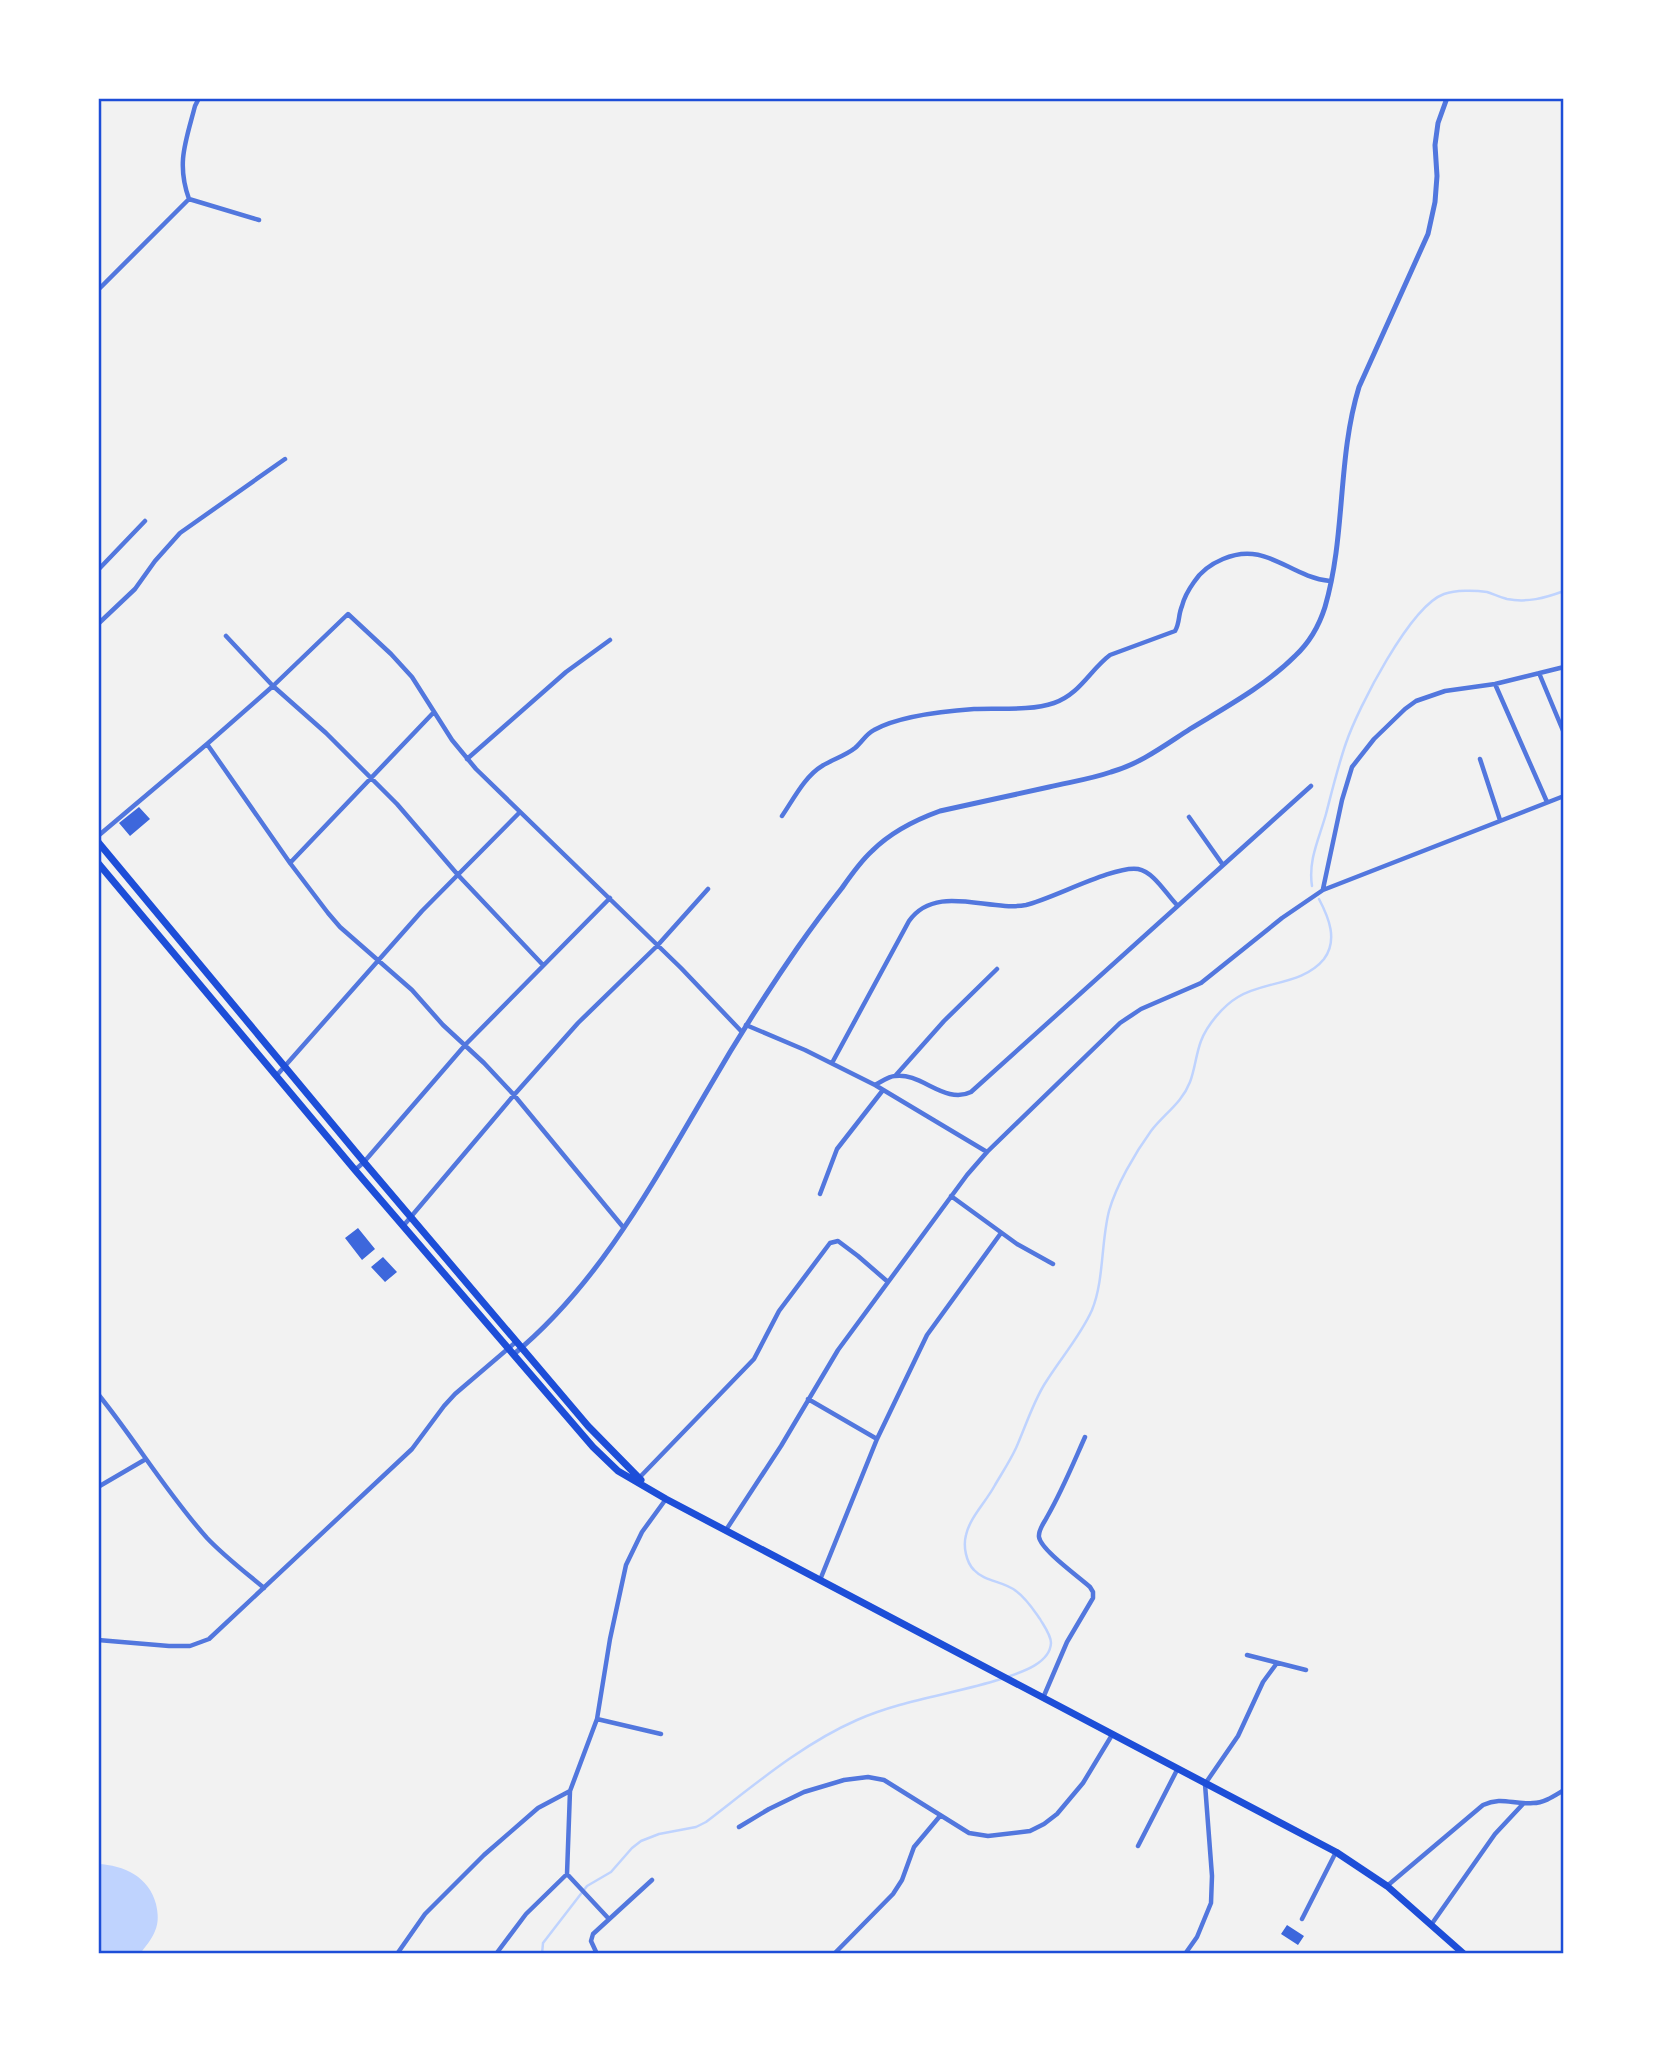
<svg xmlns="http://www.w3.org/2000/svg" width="1662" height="2052" viewBox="0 0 1662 2052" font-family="Figtree,sans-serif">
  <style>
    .water { fill: #bfd3fe }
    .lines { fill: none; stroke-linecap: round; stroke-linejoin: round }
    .stream { stroke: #bfd3fe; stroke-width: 2.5 }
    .building { fill: #3d67dc }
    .minor { stroke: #5277de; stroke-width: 4.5 }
    .tertiary { stroke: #5277de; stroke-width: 5 }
    .trunk { stroke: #1d4ed8; stroke-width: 7 }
    .neatline { fill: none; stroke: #1d4ed8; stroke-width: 2.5 }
  </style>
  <rect width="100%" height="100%" fill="#f2f2f2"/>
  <!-- water -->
  <path class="water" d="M98,1864c26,1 51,13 58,40 2,9 3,18 -1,27 -3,8 -10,16 -15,23h-42z"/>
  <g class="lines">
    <!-- stream -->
    <path class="stream" d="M1312,886c-4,-26 7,-47 14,-72 6,-23 12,-48 20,-71 12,-35 64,-137 98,-149 12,-4 30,-4 43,-2 6,2 13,5 20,7 20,4 38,-1 57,-8
      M1007,1677c15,-5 43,-14 44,-34 0,-8 -7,-17 -11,-24 -7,-10 -14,-21 -24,-28 -12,-10 -31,-9 -42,-21 -8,-8 -11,-24 -8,-35 4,-18 20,-33 29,-50 7,-12 15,-24 21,-37 9,-20 16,-43 28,-63 15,-25 36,-48 48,-75 12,-29 9,-68 17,-99 7,-25 26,-58 42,-80 13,-17 31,-28 39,-49 5,-13 6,-28 11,-41 6,-16 22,-35 37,-44 26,-16 65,-12 86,-38 14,-19 5,-41 -5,-60
      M542,1954l1,-11 44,-57 24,-14 21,-24 9,-7 18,-7 37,-7 10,-5c47,-36 96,-78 151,-102 45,-20 97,-26 144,-41"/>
  </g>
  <!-- building -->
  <path class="building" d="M139,807l11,12 -20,17 -11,-13z
    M358,1228l17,21 -13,11 -17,-22z
    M383,1257l14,15 -12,10 -14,-15z
    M1287,1925l17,11 -6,9 -17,-11z"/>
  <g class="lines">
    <!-- minor -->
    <path class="minor" d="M189,199c-13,-36 -3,-58 6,-93l4,-8
      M189,199l70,21
      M98,290l91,-91
      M98,570l47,-49
      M98,624l37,-35 20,-28 25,-28 105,-74
      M226,636l47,50 53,47 71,71 61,71 85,90
      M1539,673l25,60
      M1495,684l52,118
      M207,744l83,119 38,50 12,14 72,63 31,35 41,38 30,32 109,132
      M467,759l99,-87 44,-32
      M1480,759l20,61
      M782,816c11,-16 23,-40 40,-50 11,-7 23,-10 33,-18 7,-6 11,-14 19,-18 25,-14 72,-19 100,-21 25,-1 57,2 80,-6 26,-9 36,-33 56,-48l65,-24c5,-8 3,-16 7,-25 2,-8 7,-17 12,-24 7,-11 17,-18 29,-23 43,-19 66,18 107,22
      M1189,817l34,48
      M98,836l109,-92 66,-58 75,-72 43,40 21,23 40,63 24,29 205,199 61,64
      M290,863l144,-151
      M1323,889l19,-89 10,-33 22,-28 31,-30 11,-8 29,-10 50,-7 69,-17
      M746,1025l59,25 70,35 112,67
      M832,1063l77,-142c27,-38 79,-9 117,-16 26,-6 89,-40 112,-36 16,3 28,25 39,36
      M277,1075l145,-164 98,-99
      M896,1075l48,-54 53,-52
      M875,1085c6,-3 14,-9 20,-9 26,-4 50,29 76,16l340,-306
      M355,1170l9,-8 102,-118 144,-146
      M820,1194l17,-45 46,-59
      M951,1196l66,48 36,20
      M404,1225l110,-130 64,-72 79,-77 51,-57
      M98,1394c38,47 68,98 109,144 17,18 38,34 57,50
      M808,1399l69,40 -57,141
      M877,1439l50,-104 74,-102
      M639,1478l115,-119 25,-48 51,-68 8,-2 20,15 30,26
      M98,1487l48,-28
      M726,1530l55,-84 57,-96 129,-175 20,-23 133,-129 21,-14 60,-26 81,-65 41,-28 241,-94
      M98,1640l71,6h21l19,-7 203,-190 32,-43 11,-12 62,-53
      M1247,1655l59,15
      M1043,1698l24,-56 26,-44v-6l-3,-5c-11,-10 -49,-37 -51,-50 -1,-7 5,-14 8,-20 15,-26 26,-53 38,-80
      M597,1719l64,15
      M570,1791l27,-72 13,-80 16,-74 16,-33 24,-33
      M739,1827l30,-18 35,-17 40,-12 24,-3 16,3 85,53 19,3 42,-5 14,-7 13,-10 26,-31 29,-48
      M1138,1846l39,-76
      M567,1874l42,45
      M1387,1886l96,-81c19,-9 30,0 50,-2 11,0 21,-7 31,-13
      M1302,1919l34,-67
      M1431,1925l64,-91 28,-30
      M397,1954l28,-40 59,-59 54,-47 32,-17 -3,83 -41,40 -30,40
      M597,1954l-6,-13 2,-7 59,-54
      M834,1954l59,-60 9,-14 12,-33 26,-31
      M1185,1954l12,-17 14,-34 1,-27 -7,-92 33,-48 25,-54 14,-19"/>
    <!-- tertiary -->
    <path class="tertiary" d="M514,1354c86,-71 140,-173 196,-268 27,-47 57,-94 88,-139 14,-20 29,-40 44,-59 9,-13 18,-26 30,-37 19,-19 43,-31 68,-40 36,-8 73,-16 109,-24 21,-5 42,-8 62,-15 29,-8 54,-27 79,-43 36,-22 75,-43 105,-73 14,-13 24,-30 30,-49 21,-72 12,-148 34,-220l69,-153 7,-32 2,-26 -2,-31 3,-22 9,-25"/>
    <!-- trunk -->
    <path class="trunk" d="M98,842l266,320 224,264 53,54
      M98,863l257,307 238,277 25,24 48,28 670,353 51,34 77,68"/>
  </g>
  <!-- border -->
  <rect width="1662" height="2052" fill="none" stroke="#ffffff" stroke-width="200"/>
  <rect x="100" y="100" width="1462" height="1852" class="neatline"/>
</svg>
